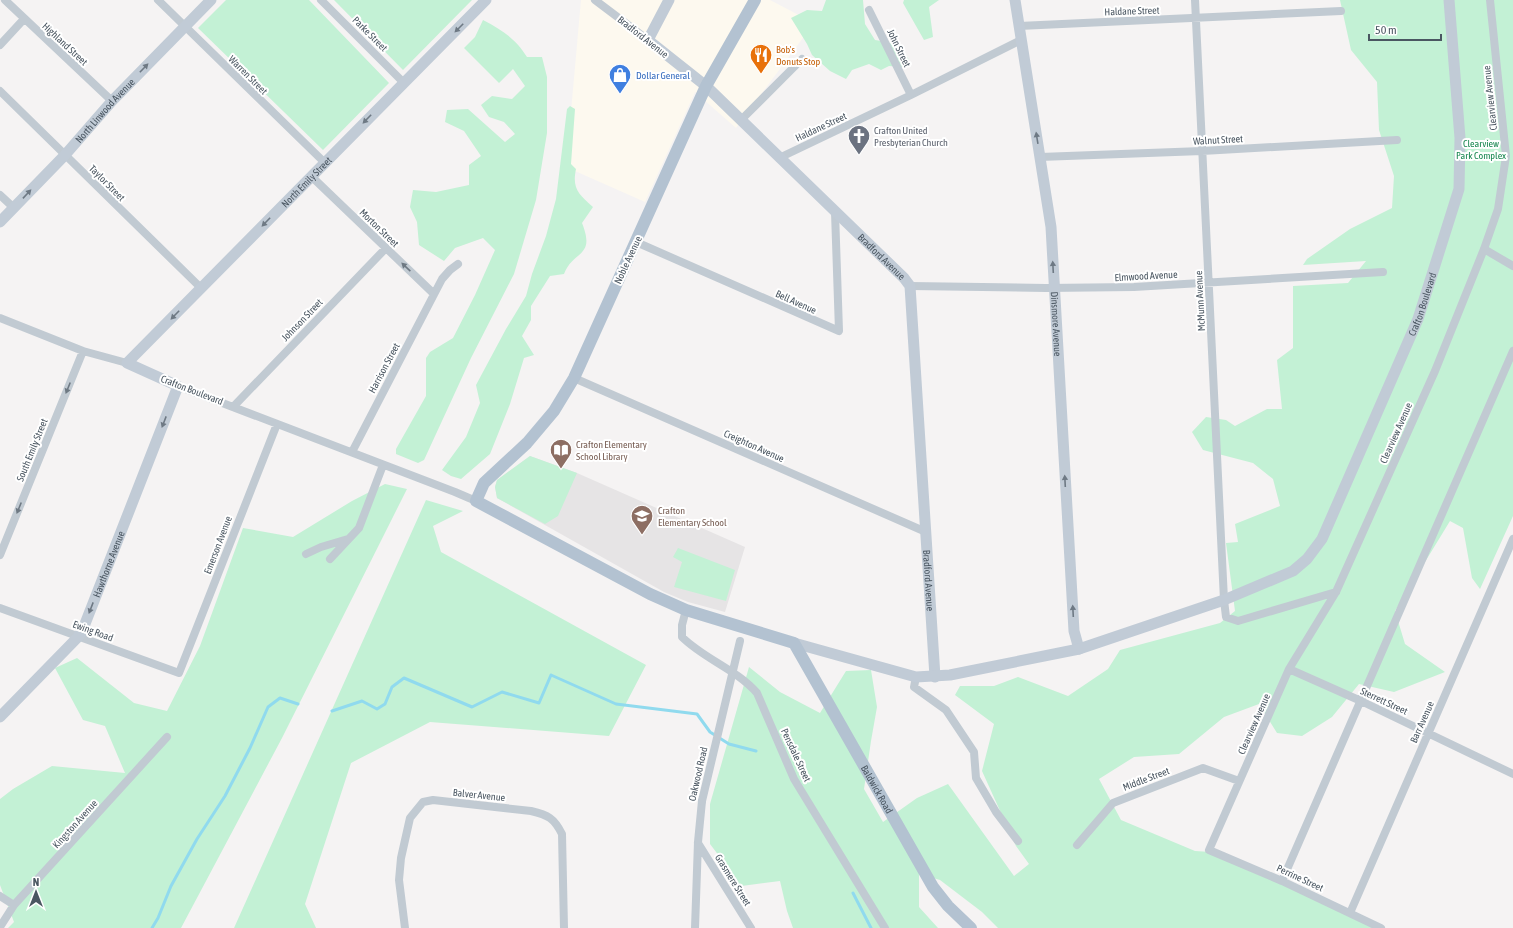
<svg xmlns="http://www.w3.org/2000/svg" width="1513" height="928" viewBox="0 0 1513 928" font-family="'Asap Condensed',sans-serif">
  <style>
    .commercial { fill: #fdf9ef }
    .education { fill: #e6e4e5 }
    .green { fill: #c3f1d5 }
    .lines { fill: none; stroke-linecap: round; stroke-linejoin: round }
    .stream { stroke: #90daee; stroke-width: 3 }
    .street { stroke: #c1cad2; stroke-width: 8 }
    .secondary { stroke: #c1cbd6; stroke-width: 11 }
    .primary { stroke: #b3c2d1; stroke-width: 12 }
    .street-bridge { stroke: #c1cad2; stroke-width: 8 }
    .oneway { fill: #6e7984 }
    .oneway2 { fill: #6e7983 }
    .labels { text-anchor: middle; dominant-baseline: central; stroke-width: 4; stroke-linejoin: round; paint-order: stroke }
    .street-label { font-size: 10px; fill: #4a5661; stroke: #fff }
    .food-label { font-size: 10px; fill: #c56008; stroke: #fff; text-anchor: start }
    .shop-label { font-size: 10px; fill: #366cbe; stroke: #fff; text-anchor: start }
    .worship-label { font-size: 10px; fill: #5b616d; stroke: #fff; text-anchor: start }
    .park-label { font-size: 10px; fill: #17864f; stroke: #fff }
    .education-label { font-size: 10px; fill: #785e54; stroke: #fff; text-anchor: start }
  </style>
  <rect width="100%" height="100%" fill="#f5f3f3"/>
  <!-- commercial -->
  <path class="commercial" d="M581,0h189l44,23 -78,105 -41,-36 -50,110 -79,-35z"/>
  <!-- education -->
  <path class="education" d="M530,456l47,17 168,74 -20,65 -37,-10 -24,-10 -167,-94 -2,-11 2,-7z"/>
  <!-- green -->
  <path class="green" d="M226,0h83l80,83 -66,67 -125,-122z
    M334,0h138l-69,70z
    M826,0h37l2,24 10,16c17,3 26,4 34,20l-3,7 -17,-1 -8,4 -12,-6 -17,6 -6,9 -16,-8 -18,-16 -5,-11 -16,-26 16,-8 15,1z
    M904,0h35l-10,7 4,30 -9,3 -21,-37z
    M1340,0h173v516l-33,73 -8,-11 -9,-50 -13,-7 -55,90 10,33 40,28 -51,20 -35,-8 -27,33 -30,19 -25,-3 -18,-29 -35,13 -45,37 -45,3 -35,22 22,41 74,31 16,1 174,76h-387l-16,-16 -42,-32 -21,-6v33l19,21h-145l-6,-17 -7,-30 -46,6 1,-10 -25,-33v-40l39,-137 31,25 40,21 26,-42 25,-1 6,37 -6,34 -7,48 19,33 34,-24 31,-14 66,92 15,-12 -13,-18 -34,-75 12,-47 -39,-29 5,-9h34l24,-9 50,19 40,-27 12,-19 100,-27 15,-12 -9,-68 12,-1 -3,-18 45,-18 -7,-27 -20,-16 -50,-13 -11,-18 14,-15 20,3 9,6 32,-17h15l-5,-49 16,-12v-62l55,-3 18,-22 -63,4 4,-6 43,-30 42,-21 2,-32 -15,-46 -2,-48 -26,-32z
    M483,20c19,10 32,18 44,37h15l5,20v56l-11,67 -22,74 -43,84 -47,102 -6,3 -22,-9v-5l30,-53v-38l4,-6 23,-14 22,-43 20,-45 -12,-12 -28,10 -11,13 -25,-16 -2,-23 -7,-15 3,-17 23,2 33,-7v-20l12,-9 -17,-25 -19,-9 2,-12 21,-1 37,33 10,-8 -11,-12 -15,-5 -8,-12 11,-9 20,3 13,-13 -12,-17 -14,14 -35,-35 11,-11z
    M570,106l5,3 -4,55 5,5c-4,19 2,25 17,38l-11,16c14,35 -9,27 -18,51l-14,2 -19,30v14l-9,16 12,19 -10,3 -14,46 -20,50 -29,25 -10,-3 -9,-6 24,-33 14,-34 -4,-18 30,-56 20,-33 6,-22 14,-38 10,-37 11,-90z
    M530,456l47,17 -19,43 -13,8 -48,-26 -2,-11 2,-7z
    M385,484l22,5 -125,249 -101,190h-173l6,-6 -14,-37v-86l13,-10 39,-23 73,7 -20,-47 -22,-6 -28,-52 22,-10 57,45 33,8 33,-65 43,-118 50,9 59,-36z
    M426,500l37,11 -30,15 8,26 205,113 -37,71 -179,-14 -79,41 -46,141 11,24h-82z
    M678,548l57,22 -9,31 -52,-14 8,-25 -9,-5z"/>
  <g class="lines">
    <!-- stream -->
    <path class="stream" d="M332,711l30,-10 15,8 8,-5 7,-17 12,-9 68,29 30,-15 37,11 12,-28 65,29 81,10 13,18 19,12 27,7
      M853,893l18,35
      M152,928l6,-10 13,-32 26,-47 28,-43 25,-48 18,-41 12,-9 18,6"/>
    <!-- street -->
    <path class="street" d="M5,0l107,101
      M158,0l166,162
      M321,0l83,83
      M595,0l53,40
      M1195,0l29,600 2,17 12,4 98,-29
      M869,10l42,85
      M1019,26l322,-15
      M0,45l24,-26
      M0,91l201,197
      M741,120l61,-61
      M1040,157l162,-6 195,-11
      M779,158l132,-63 110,-55
      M311,176l123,118
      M0,195l14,13
      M636,242l203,89 -4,-119
      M1484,249l29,17
      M910,286l136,2 88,-1 249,-15
      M0,318l83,33 44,12
      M574,378l352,154
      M178,386l277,106 21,9
      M233,407l153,-159
      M352,452l90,-173 8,-9 8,-6
      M306,554l15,-7 27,-8
      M0,555l83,-204
      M330,559l29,-31 24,-63
      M0,608l179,65 98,-249
      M686,610l-4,15v12c22,22 54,32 75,56l37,86 91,149
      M1289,669l72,32 152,73
      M916,677l-2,10 32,23 28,42 2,26 20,34 22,29
      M698,843l53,85
      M1077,845l36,-42 90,-35 36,13
      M1282,881l231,-530
      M0,896l14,9
      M1350,913l163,-374
      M0,927l14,-22 153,-168
      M405,928l-6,-48 2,-22 9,-40 13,-16 10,-2 98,11c17,4 23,7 31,23l2,94
      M695,928l3,-86 4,-41
      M1381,928l-99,-47 -73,-31 80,-181 47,-77 99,-221 49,-122 14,-40 8,-53 -16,-156"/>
    <!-- secondary -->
    <g class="secondary">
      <path id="s1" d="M669,0l-21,40 58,46 198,192 6,8 25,391"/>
      <path id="s2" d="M1015,0l36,227 23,404 5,18"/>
      <path id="s3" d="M0,222l65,-67 47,-54 99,-101"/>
      <path id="s4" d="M794,643l122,34 34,-2 129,-26 145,-49 69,-29 14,-12 15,-20 96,-220 41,-130 1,-51 -11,-138"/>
      <path id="s5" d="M0,717l78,-80 5,-8 95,-243 -51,-23 359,-363"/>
    </g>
    <!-- primary -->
    <path class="primary" id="s6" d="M755,0l-49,86 -132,292 -20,33 -27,32 -43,40 -8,18 174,93 36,16 108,33 139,244 15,19 23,22"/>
    <!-- street-bridge -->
    <path class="street-bridge" d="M702,801l38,-160"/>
  </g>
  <!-- one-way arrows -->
  <defs><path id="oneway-solid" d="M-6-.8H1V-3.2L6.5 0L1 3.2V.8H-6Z"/></defs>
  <g class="oneway">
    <use href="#oneway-solid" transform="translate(459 28) rotate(135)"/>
    <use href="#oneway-solid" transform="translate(144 68) rotate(-46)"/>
    <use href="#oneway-solid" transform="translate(367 119) rotate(134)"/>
    <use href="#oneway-solid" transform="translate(1037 138) rotate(-99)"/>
    <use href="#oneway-solid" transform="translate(27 194) rotate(-47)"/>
    <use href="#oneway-solid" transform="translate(266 222) rotate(134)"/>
    <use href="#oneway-solid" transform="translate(1053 267) rotate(-93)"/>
    <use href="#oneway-solid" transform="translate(175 315) rotate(134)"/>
    <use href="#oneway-solid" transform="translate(164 422) rotate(111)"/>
    <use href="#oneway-solid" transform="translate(1065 481) rotate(-93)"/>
    <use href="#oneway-solid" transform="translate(91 608) rotate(111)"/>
    <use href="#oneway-solid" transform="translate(1073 611) rotate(-93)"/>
  </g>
  <g class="oneway2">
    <use href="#oneway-solid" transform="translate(406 267) rotate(-137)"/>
    <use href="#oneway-solid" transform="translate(68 388) rotate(112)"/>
    <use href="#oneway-solid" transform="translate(19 508) rotate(112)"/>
  </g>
  <!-- icons -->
  <defs>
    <g id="restaurant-pin" transform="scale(1.15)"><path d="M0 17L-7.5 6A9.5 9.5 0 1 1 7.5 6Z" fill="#e8710a" stroke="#fff"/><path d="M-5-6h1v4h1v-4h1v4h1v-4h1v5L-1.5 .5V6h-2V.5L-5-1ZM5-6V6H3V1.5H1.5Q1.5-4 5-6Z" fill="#fff"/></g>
    <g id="shop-pin" transform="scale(1.15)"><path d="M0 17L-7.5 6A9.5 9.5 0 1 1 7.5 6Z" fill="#3f7fe0" stroke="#fff"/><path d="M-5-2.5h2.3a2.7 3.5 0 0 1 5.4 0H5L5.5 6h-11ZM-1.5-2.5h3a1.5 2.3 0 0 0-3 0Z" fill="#fff"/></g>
    <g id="church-pin" transform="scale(1.15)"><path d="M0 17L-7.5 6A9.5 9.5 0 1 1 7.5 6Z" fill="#6b7280" stroke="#fff"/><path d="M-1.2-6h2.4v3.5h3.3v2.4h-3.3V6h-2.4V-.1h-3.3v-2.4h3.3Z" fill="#fff"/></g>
    <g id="library-pin" transform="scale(1.15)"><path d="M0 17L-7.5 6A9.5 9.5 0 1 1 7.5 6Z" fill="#8d6e63" stroke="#fff"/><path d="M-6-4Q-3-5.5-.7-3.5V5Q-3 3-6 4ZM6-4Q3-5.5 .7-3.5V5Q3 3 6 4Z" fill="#fff"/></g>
    <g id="school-pin" transform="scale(1.15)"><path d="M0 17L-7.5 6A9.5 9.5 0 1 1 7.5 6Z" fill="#8d6e63" stroke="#fff"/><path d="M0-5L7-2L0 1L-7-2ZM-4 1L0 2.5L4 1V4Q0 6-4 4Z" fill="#fff"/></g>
  </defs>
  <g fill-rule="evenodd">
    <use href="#restaurant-pin" x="761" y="55"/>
    <use href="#shop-pin" x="620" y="75"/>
    <use href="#church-pin" x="859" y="136"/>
    <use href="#library-pin" x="561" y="450"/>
    <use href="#school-pin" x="642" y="516"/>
  </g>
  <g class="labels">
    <!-- street labels -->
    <g class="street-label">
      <text transform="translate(1132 11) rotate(-2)">Haldane Street</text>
      <text transform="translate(370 34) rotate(45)">Parke Street</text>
      <text transform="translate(643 37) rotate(38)">Bradford Avenue</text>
      <text transform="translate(65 44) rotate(43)">Highland Street</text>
      <text transform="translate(899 48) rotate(64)">John Street</text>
      <text transform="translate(248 75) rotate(45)">Warren Street</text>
      <text transform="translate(1490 98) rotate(-96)">Clearview Avenue</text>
      <text stroke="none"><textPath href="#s3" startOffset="153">North Linwood Avenue</textPath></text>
      <text transform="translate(821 127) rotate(-25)">Haldane Street</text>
      <text transform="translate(1218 140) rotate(-3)">Walnut Street</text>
      <text stroke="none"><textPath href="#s5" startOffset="693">North Emily Street</textPath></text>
      <text transform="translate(107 183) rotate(45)">Taylor Street</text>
      <text transform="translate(379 228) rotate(44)">Morton Street</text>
      <text stroke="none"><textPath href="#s1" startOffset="364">Bradford Avenue</textPath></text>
      <text transform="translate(628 260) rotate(-65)">Noble Avenue</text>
      <text transform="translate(1146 276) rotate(-3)">Elmwood Avenue</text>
      <text transform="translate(1200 301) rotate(-93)">McMunn Avenue</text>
      <text transform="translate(796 302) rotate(24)">Bell Avenue</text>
      <text stroke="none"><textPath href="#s4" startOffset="819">Crafton Boulevard</textPath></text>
      <text transform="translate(302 320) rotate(-46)">Johnson Street</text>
      <text stroke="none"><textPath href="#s2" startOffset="327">Dinsmore Avenue</textPath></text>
      <text transform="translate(384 368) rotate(-62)">Harrison Street</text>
      <text transform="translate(192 390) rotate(21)">Crafton Boulevard</text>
      <text transform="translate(1396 433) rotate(-66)">Clearview Avenue</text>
      <text transform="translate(754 446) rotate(24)">Creighton Avenue</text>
      <text transform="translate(32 450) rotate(-68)">South Emily Street</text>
      <text transform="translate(218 545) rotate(-69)">Emerson Avenue</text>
      <text stroke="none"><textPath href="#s5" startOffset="191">Hawthorne Avenue</textPath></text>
      <text stroke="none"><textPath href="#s1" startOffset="700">Bradford Avenue</textPath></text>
      <text transform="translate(93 631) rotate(20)">Ewing Road</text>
      <text transform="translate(1384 701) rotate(25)">Sterrett Street</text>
      <text transform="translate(1422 722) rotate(-66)">Barr Avenue</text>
      <text transform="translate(1254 724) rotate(-66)">Clearview Avenue</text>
      <text transform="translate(796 755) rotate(65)">Pensdale Street</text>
      <text transform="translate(698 774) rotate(-77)">Oakwood Road</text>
      <text transform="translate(1146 779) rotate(-21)">Middle Street</text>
      <text stroke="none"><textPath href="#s6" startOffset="1096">Baldwick Road</textPath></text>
      <text transform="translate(479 795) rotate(6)">Balver Avenue</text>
      <text transform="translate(75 824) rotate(-48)">Kingston Avenue</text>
      <text transform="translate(1300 878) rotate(25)">Perrine Street</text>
      <text transform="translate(733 880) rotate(58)">Grasmere Street</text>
    </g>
    <!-- food labels -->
    <g class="food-label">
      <text x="776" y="49">Bob's<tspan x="776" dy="12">Donuts Stop</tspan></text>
    </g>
    <!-- shop labels -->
    <g class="shop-label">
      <text x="636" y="75">Dollar General</text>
    </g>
    <!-- worship labels -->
    <g class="worship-label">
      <text x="874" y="130">Crafton United<tspan x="874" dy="12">Presbyterian Church</tspan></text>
    </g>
    <!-- park labels -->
    <g class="park-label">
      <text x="1481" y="143">Clearview<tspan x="1481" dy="12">Park Complex</tspan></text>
    </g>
    <!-- education labels -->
    <g class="education-label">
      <text x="576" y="444">Crafton Elementary<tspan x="576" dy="12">School Library</tspan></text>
      <text x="658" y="510">Crafton<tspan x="658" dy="12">Elementary School</tspan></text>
    </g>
  </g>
  <!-- north arrow -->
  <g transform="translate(36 892)" stroke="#ffffff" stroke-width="3" paint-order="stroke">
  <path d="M0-3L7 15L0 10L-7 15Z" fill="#4a5661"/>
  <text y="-6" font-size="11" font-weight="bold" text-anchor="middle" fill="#4a5661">N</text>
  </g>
  <!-- scale -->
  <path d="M1369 34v6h72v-6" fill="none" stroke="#4a5661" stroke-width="2"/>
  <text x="1375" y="34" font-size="12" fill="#4a5661" stroke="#ffffff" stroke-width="3" paint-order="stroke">50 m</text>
</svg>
